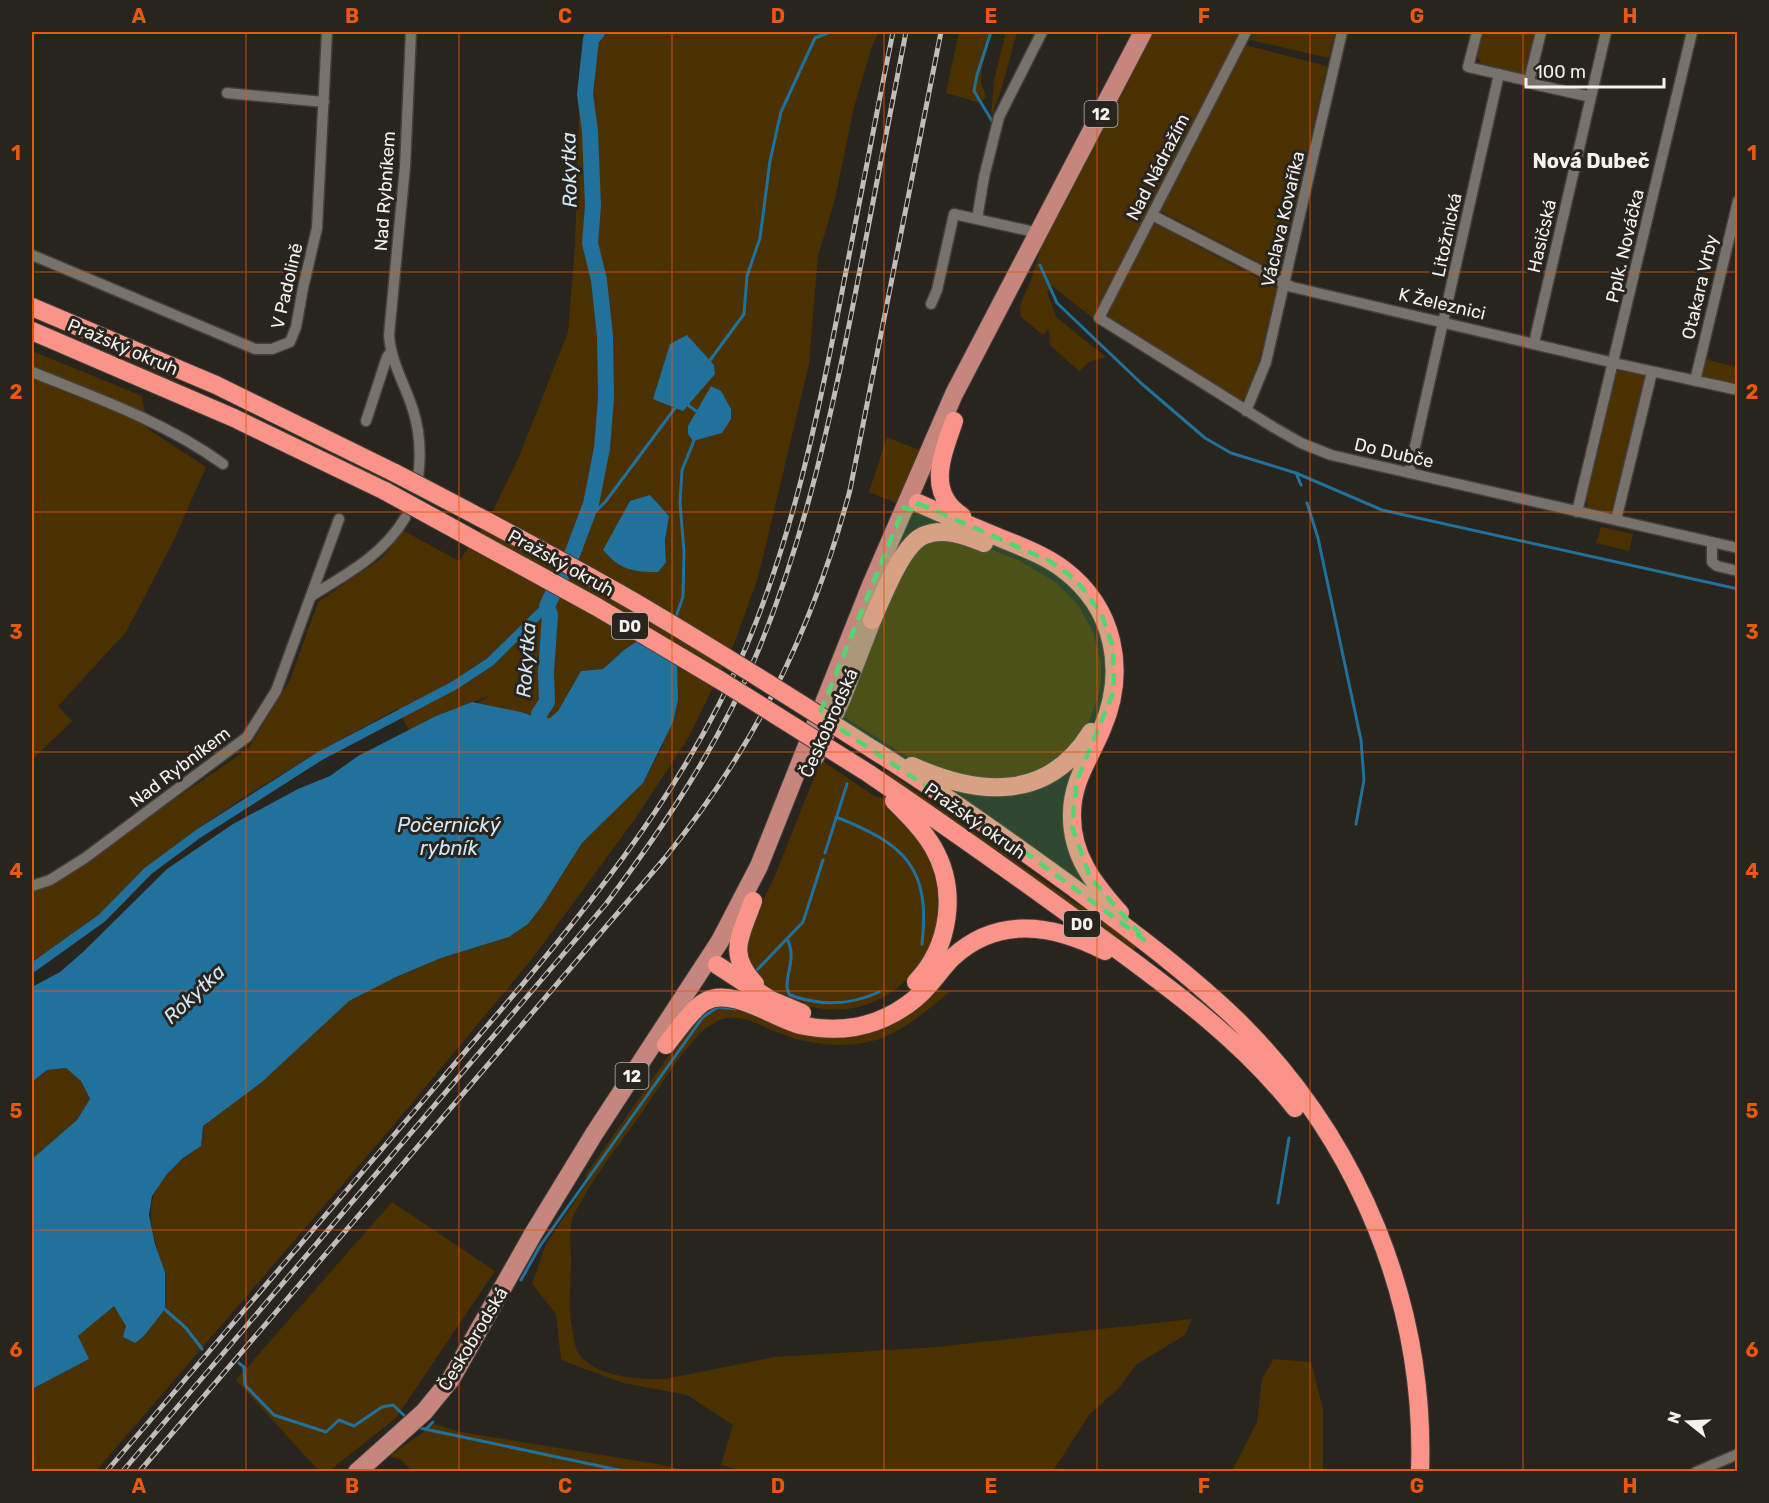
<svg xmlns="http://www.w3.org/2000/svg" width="1769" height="1503" viewBox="0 0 1769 1503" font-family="Rubik,sans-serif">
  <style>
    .green { fill: #4c3100; fill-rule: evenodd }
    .water { fill: #20719c }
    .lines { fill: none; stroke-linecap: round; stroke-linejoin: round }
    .stream { stroke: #20719c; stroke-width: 3 }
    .canal { stroke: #20719c; stroke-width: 9 }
    .river { stroke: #20719c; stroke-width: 16 }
    .street-casing { stroke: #433f3b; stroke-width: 13 }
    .primary-casing { stroke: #433f3b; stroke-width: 20 }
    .highway-casing { stroke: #433f3b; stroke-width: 20 }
    .street { stroke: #77726b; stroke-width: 10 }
    .primary { stroke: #c6867d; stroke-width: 18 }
    .highway { stroke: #fa9489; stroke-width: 18 }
    .rail-casing { stroke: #c0bcb8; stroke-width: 5 }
    .rail { stroke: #28241e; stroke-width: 3; stroke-dasharray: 9; stroke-linecap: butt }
    .highway-bridge-casing { stroke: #433f3b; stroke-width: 20; stroke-linecap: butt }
    .highway-bridge { stroke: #fa9489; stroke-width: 18 }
    .marked { fill: #52d673; fill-opacity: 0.2; stroke: #52d673; stroke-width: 4.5; stroke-dasharray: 12 8; stroke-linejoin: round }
    .grid { fill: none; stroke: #e8590c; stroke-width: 1.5; stroke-opacity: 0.55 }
    .labels { text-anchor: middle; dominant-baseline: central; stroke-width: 6; stroke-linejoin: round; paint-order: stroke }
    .shield { fill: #28241e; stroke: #b8b4b0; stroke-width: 1.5 }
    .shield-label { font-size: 16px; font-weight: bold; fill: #f5f2ee }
    .street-label { font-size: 18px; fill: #f5f2ee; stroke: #28241e }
    .neighbourhood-label { font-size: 20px; font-weight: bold; fill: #f5f2ee; stroke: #28241e }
    .water-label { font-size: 20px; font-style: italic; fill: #d5e7f4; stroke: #28241e }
    .neatline { fill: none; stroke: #e8590c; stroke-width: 2 }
    .grid-label { font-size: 20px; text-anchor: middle; font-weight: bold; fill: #e8590c }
  </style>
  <rect width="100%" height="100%" fill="#28241e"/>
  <!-- green -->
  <path class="green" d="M588,32h291l-7,14 -18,61 -19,92 -17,57 -9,108 -51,214 -24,66 -45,93 -54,82 -103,140 -146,175 -290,337h-64v-82l57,-30 -11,-23 36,-31 12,21 39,-54c-23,-64 -22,-86 36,-126l2,-20 59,-44 86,-81 48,-24 45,-19 68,-21 19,-13 14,-18 40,-63 61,-60 20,-38 -39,-95 -21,19 -22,2 -23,40 -8,7h-12l-17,-6 -44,-9 14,-8 -55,21 -27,14 -12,-21c-71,38 -141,78 -206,125 -33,24 -68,49 -89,84l-16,6 -54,42v-75l21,-8 195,-134 42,-69 28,-78 64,-44 22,-27 55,30 30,-42 30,-62 49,-125 7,-86 4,-136 5,-58zM650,495l19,21 -4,24 1,22z
    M959,32h32l-9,36 -1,15 5,14 -6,6 -34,-10z
    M1006,32h11l-14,52 -12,35 3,-39z
    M1151,32h92l-149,287 -42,-33 -5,6 9,25 50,40 -17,5 -10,9 -29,-26 -1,-16 -6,6 -22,-18 -1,-12 11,-25 10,-32z
    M1254,32h81l-6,26 -79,-18z
    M1483,32h53l-7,38 -11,6 -34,-9 -7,-11z
    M1245,45l82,21 -45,201 -7,4 -115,-60z
    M1154,223l123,65c-6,21 -21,103 -36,113l-136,-85z
    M32,320l137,58 215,101 -1,3 -351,-158z
    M32,351l110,45 6,33 58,38 -32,73 -48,92 -68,74 14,15 -40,39z
    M1704,359l33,8v18l-35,-8 -2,-1z
    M1618,368l28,7 -32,133 -6,6 -19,-4 -3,-9z
    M887,437l34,14 -22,53 -30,-12z
    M1601,527l32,7 -4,17 -33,-8z
    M932,538l45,6 43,17 35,21 23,23 15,27 8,31v19l-3,16 -13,32 -11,15 -27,23 -44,15 -81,-17 -79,-50 64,-156z
    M821,760l55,37h5c25,23 55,54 58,89 9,86 -73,151 -152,112 -14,-6 -24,-12 -31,-25 -7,-12 -14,-20 -12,-33l30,-62z
    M887,771l192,135 4,-5 56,42 -8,10 -247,-179z
    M936,990l13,2c-21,18 -42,36 -67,46 -32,12 -73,7 -103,-5 -19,-7 -35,-19 -56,-14 -10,3 -19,10 -26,18 -22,24 -40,54 -59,81 -19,27 -40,53 -56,82 -3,6 -9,14 -10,20 -3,13 -1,28 -1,41 0,24 -4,50 2,72 1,6 2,13 4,18 15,26 62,29 88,28l110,-22 162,-10 255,-28 -7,16 -48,29 -19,25 -29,26 -36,56h-309l-23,-6 12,-40 -46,-30 -64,-12 -62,-23 -5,-46 -24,-30 14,-40 41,-61 2,-3 -4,-4 107,-154 10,-11 25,-8 52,24 41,9z
    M66,1068l15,13 9,19 -13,20 -45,39v-77l16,-12z
    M392,1202l103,69 -99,147 -67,53h-10l-83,-91z
    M1274,1359l37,3 12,47v62h-91l25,-49 5,-44z
    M435,1424l25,8 198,32 31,7h-277l-12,-12 -9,-2 1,-3z"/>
  <!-- water -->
  <path class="water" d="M687,335l27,30 1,9 -32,37 -30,-12 17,-55z
    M711,386l10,5 10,18v10l-9,14 -29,8 -5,-7v-8z
    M650,495l19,21 -4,24 1,22 -8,10c-26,0 -37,-2 -55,-22l27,-49z
    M639,640l38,19 1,41 -5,22 -30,61 -61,60 -40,63 -14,18 -19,13 -68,21 -45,19 -47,24 -87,81 -59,44 -2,20 -19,13 -15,15 -15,22 -3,19 6,29 10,28v37l-21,27 -9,7 -12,-6 3,-11 -12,-20 -36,30 11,23 -57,30v-230l45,-39 13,-21 -9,-18 -15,-13 -19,2 -15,12v-95l28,-15 23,-20 84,-83 66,-45 65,-35 32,-13 28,-20 78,-40 36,-14 49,10 17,6h12l8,-7 23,-40 22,-2 21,-19z"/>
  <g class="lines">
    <!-- stream -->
    <path class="stream" d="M991,32l-14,43 -3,16 18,30
      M1040,265l17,38 85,81 63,54 26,15 65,20 86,37 356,79
      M708,363l36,-49 3,-38 13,-38 10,-77 11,-49 34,-74 15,-6
      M685,403l14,10
      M1296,473l5,12
      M1307,503l11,35 43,202 3,40 -8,44
      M580,527l26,-26 72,-97
      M675,619l8,-22 1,-46 -4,-48 2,-33 13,-32
      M836,817c69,27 95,51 86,127
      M825,853l22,-69
      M787,939c12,21 -7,43 3,56 30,11 59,11 89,-3
      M757,970l46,-48 20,-62
      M1278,1203l11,-65
      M521,1280l19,-34 163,-229 15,-10 18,2
      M162,1307l24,21 16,21
      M239,1363l5,4 1,18 29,30 52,17 13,-12 15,6 28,-19 11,-2 14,13
      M420,1428l208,44
      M426,1429l7,-7"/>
    <!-- canal -->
    <path class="canal" d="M32,968l70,-50 46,-47 50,-37 122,-78 135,-71 35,-23 57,-56"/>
    <!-- river -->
    <path class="river" d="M543,737l-5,-9 1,-14 8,-12 -1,-30 4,-57 -3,-9 26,-54 18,-48 11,-56 4,-50 -1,-62 -6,-56 -9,-37 3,-37 -3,-75 -5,-37 6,-55 6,-7"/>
    <!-- street casing -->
    <g class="street-casing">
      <path id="street" d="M411,32l-6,135 -16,168c2,28 16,49 24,75 7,22 8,46 5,68
        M1246,32l-147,286 174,109 28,16 30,12 407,93
        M1477,32l-9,35 61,14 12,-49
        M1529,81l4,3 58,13
        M227,93l97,9
        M1152,215l140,72 322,76 124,27
        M977,219l7,-42 15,-60 43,-85
        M32,255l223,94h17l18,-7 6,-15 7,-39 14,-60 10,-196
        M931,304l6,-14 17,-76 85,19
        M1534,343l72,-311
        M32,372c65,26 133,50 191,92
        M1695,381l43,-180
        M1246,411l20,-49 76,-330
        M366,421l21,-64 3,-4
        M1409,473l90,-399
        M1577,512l115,-480
        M1616,520l36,-148
        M1712,542v20l5,4 21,5
        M311,596c36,-22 72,-41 94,-78
        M32,886l18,-6 35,-22 162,-121 29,-46 63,-172
        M1696,1472l42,-18"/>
    </g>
    <!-- primary casing -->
    <g class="primary-casing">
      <path id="primary" d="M815,757l27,-59 36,-93
        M357,1472l67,-60 27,-33 82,-145 61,-100 126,-193 39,-75 112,-281 83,-191 189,-362"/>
    </g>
    <!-- highway casing -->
    <g class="highway-casing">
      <path id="highway" d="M32,307l184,78 179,88
        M32,331l202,87 151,73
        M954,421c-11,33 -29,71 8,95
        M918,503c27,12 53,23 80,34 22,9 46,18 65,32 52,39 64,102 39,160 -12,29 -30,52 -30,85 -1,41 22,70 48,99
        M872,620c10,-21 30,-77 53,-85 19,-8 41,1 59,8
        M872,749c69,43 136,91 202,139 56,42 113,84 164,133 120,119 188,281 182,451
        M912,766c67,30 136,36 179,-34
        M868,773c77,52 153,106 228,161 71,52 144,104 199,174
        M894,801c14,14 29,29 39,46 25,43 17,99 -17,135
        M753,901c-12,35 -27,52 2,83
        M717,965l54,35 31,13
        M666,1045c10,-12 26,-37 40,-44 26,-14 68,17 94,24 18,4 37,5 55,2 28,-5 55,-20 74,-42 8,-9 15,-19 24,-28 46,-42 101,-32 152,-6"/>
    </g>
    <!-- street -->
    <use href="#street" class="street"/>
    <!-- primary -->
    <use href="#primary" class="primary"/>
    <!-- highway -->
    <use href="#highway" class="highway"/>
    <!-- rail casing -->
    <g class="rail-casing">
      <path id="rail" d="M106,1472c112,-131 223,-262 335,-392 115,-135 235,-268 305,-433 47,-112 72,-231 95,-350 17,-89 34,-177 52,-265
        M122,1472l484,-568c59,-79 114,-161 152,-253 48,-116 74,-238 98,-361 16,-86 33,-172 50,-258
        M139,1472l525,-613c92,-113 148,-228 186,-369l91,-458"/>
    </g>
    <!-- rail -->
    <use href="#rail" class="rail"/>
    <!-- highway-bridge casing -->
    <g class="highway-bridge-casing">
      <path id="highway-bridge" d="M395,473c79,41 159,83 236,127 82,48 161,98 241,149
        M385,491l212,116 126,75 145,91"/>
    </g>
    <!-- highway-bridge -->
    <use href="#highway-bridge" class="highway-bridge"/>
  </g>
  <!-- marked area -->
  <path class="marked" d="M918,503l132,58 26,19 25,33 12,34 1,44 -37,89 -5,46 18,51 56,64 -127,-93 -200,-133 85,-208 11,5z"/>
  <!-- grid -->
  <path class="grid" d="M246,32v1440M459,32v1440M672,32v1440M884,32v1440M1097,32v1440M1310,32v1440M1523,32v1440M32,272h1706M32,512h1706M32,752h1706M32,991h1706M32,1230h1706"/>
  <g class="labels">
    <!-- shield labels -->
    <g class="shield">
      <rect x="1084.5" y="101" width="33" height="26" rx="4.5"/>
      <rect x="612" y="613" width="36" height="26" rx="4.5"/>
      <rect x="1064" y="911" width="36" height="26" rx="4.5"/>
      <rect x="615.5" y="1063" width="33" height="26" rx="4.5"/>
    </g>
    <g class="shield-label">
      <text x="1101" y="114">12</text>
      <text x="630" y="626">D0</text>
      <text x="1082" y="924">D0</text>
      <text x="632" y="1076">12</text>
    </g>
    <!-- street labels -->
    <g class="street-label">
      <text transform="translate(1158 167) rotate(-63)">Nad Nádražím</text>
      <text transform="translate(385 191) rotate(-86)">Nad Rybníkem</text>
      <text transform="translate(1283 219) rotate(-77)">Václava Kovaříka</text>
      <text transform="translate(1447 235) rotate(-78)">Litožnická</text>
      <text transform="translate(1542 236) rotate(-77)">Hasičská</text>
      <text transform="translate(1625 246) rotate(-77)">Pplk. Nováčka</text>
      <text transform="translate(287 286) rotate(-77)">V Padolině</text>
      <text transform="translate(1700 287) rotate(-77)">Otakara Vrby</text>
      <text transform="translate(1442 304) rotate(13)">K Železnici</text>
      <text transform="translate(123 347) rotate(23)">Pražský okruh</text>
      <text transform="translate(1394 453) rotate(13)">Do Dubče</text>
      <text transform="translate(561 563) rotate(29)">Pražský okruh</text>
      <text transform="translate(829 723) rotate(-66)">Českobrodská</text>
      <text transform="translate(180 767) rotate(-37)">Nad Rybníkem</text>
      <text transform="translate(975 821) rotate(35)">Pražský okruh</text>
      <text transform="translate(473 1339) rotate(-59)">Českobrodská</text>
    </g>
    <!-- neighbourhood labels -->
    <g class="neighbourhood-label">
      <text x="1591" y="161">Nová Dubeč</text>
    </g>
    <!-- water labels -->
    <g class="water-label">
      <text transform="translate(569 170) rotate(-91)">Rokytka</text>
      <text transform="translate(526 660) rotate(-86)">Rokytka</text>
      <text x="449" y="825">Počernický<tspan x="449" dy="23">rybník</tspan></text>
      <text transform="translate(194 994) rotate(-43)">Rokytka</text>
    </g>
  </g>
  <!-- border -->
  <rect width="1769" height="1503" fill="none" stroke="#28241e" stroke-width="66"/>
  <!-- north arrow -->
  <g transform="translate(1688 1422) rotate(288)" stroke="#28241e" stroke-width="4.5" paint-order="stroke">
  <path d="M0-4.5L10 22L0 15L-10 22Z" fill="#f5f2ee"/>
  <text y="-9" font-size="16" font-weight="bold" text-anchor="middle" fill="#f5f2ee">N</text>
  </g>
  <!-- scale -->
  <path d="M1526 78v9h138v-9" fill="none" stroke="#f5f2ee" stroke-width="3"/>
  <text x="1535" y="78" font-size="18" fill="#f5f2ee" stroke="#28241e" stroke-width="4.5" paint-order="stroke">100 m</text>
  <rect x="33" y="33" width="1703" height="1437" class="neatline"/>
  <g class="grid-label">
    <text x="139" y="23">A</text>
    <text x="352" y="23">B</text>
    <text x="565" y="23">C</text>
    <text x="778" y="23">D</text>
    <text x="991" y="23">E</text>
    <text x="1204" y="23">F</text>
    <text x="1417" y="23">G</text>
    <text x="1630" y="23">H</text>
    <text x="16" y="160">1</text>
    <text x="1752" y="160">1</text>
    <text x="16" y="399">2</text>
    <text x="1752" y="399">2</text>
    <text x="16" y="639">3</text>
    <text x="1752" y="639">3</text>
    <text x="16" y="878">4</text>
    <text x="1752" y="878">4</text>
    <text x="16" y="1118">5</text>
    <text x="1752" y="1118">5</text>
    <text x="16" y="1357">6</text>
    <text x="1752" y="1357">6</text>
    <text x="139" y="1493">A</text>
    <text x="352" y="1493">B</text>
    <text x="565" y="1493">C</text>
    <text x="778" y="1493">D</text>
    <text x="991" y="1493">E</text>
    <text x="1204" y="1493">F</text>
    <text x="1417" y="1493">G</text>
    <text x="1630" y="1493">H</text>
  </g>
</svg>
